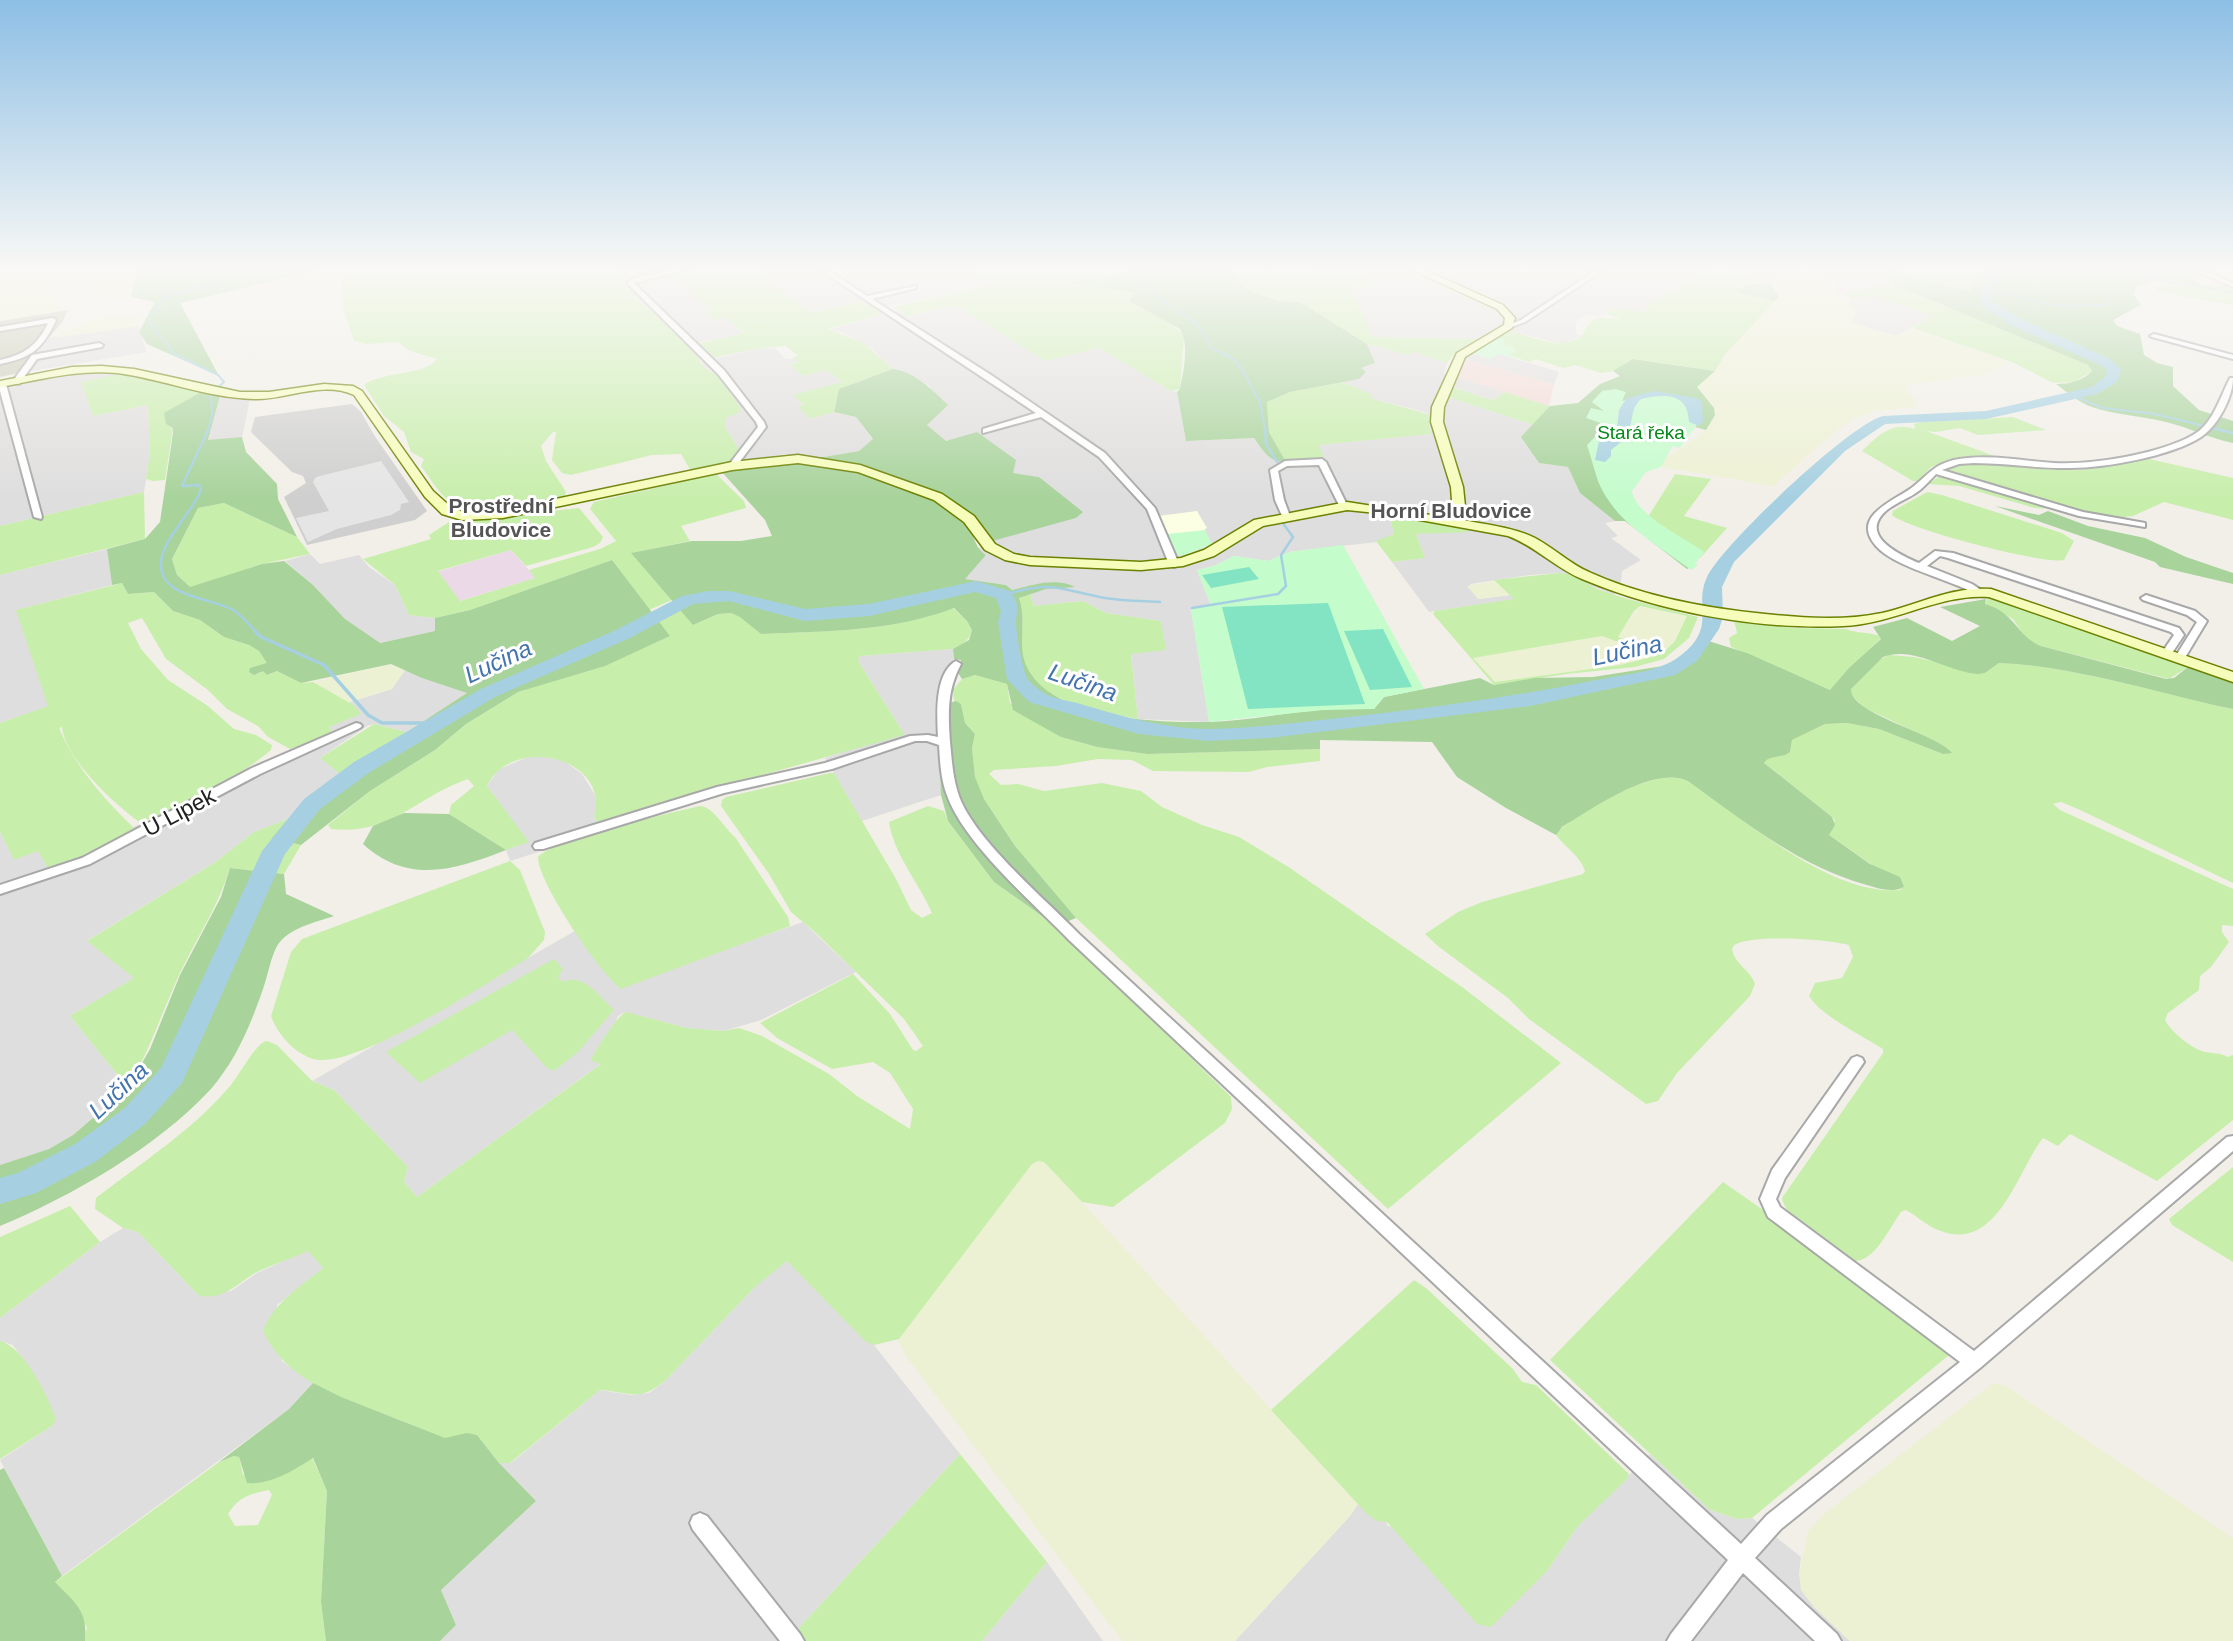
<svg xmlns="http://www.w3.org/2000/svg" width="2233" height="1641" viewBox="0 0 2233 1641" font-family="Arial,sans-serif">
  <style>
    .residential { fill: #dfdede }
    .commercial { fill: #f3dad7 }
    .industrial { fill: #ebd9e7 }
    .education { fill: #fdffe4 }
    .religious { fill: #cfcfcf }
    .construction { fill: #c6c7b2 }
    .farmland { fill: #edf1d3 }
    .grass { fill: #c8eeac; fill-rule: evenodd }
    .forest { fill: #a8d39b }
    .park { fill: #c4fccc }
    .pitch { fill: #83e4c4 }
    .parking { fill: #e5e5e5 }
    .water { fill: #a6d0e1 }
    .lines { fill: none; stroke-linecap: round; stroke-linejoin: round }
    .stream-far2 { stroke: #a6d0e1; stroke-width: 2 }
    .stream-far1 { stroke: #a6d0e1; stroke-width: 2.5 }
    .stream { stroke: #a6d0e1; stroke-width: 3.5 }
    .river { fill: #a6d0e1; fill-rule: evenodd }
    .street-casing { stroke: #a8a8a8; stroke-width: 4 }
    .secondary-casing { stroke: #6b8100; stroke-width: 3 }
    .street { fill: #fff; fill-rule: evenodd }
    .secondary { fill: #f6fdbb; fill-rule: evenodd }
    .labels { text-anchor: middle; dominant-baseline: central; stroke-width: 6; stroke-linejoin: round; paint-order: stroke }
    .far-park-label { font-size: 19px; fill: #068819; stroke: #fff }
    .far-neighbourhood-label { font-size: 21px; font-weight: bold; fill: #545454; stroke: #fff }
    .far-quarter-label { font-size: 21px; font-weight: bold; fill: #545454; stroke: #fff }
    .street-label { font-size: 23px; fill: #212121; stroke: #fff }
    .water-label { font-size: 24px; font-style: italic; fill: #4474af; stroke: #fff }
  </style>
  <rect width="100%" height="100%" fill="#f2efe8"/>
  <!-- residential -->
  <path class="residential" d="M615,269h78l-24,6 42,33 1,3 -5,1 18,5 19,17 -58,11 -60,-58 1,-6z
    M754,269h76l5,3 13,-3h128l4,2 -6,3 18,9 -115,26 -12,-8 -55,12z
    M1289,269h422l-35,19 15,6 -15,-3 -39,21 -25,-3 -12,8 -12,-3 -12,8v12l6,2 -20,8 -51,-13 -18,9 -120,-2 -23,-51 15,-13z
    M1720,269h171l-5,9 3,4 -44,12 -7,-1 -5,-6 -42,-16 -21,9z
    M1873,295l61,20 -38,21 -44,-13 3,-14 -8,-7z
    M956,305l89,56 54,-13 72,43 6,1 9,49 68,-3 16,20 55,3 -7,-16 113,-11 -3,-21 -58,-15 2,-3 -30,-13 17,-3 1,-11 14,-5 -7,-19 42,11 5,-3 33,11 -3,10 61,19 -13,8 -39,-13 -5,10 86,28 -12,12 17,26 29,4 12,26 35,28 -10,2 13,13 -7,2 30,22 -19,11 -1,10 -7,14 -54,-22 -30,2 -60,9 8,15 32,-4 5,4 -86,13 -37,-50 33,-4 -9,-24 42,-8 -69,-11 5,19 -17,8 -88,10 -20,9 -35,-5 -20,10 -17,4 14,36 -20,3 18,113 -71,-3 -7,-66 30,-32 -55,-8 -23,-12 -49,5 -4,-12 16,-5 -4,-6 -31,7 -5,-5 -42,-6 22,-24 -9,-6 15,-8 47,-64 -27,-4 -66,-32 -19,-16 4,-38 -29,-17 -9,-1 -21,-20 -28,-16 -17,-3 70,-19 12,5z
    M138,326l9,26 -128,21 31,-36z
    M775,348l11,11h12l1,3 -8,1 12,13 24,-6 16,13 -49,12 10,11 -5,1 11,12 24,-7 22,5 17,23 -14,11 -42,7 -31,-4 -57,9 11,-12 -15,-24v-10l14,-4 -14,-29 -14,-14 -8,-4 -1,-4 53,-13z
    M1471,353l19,6 9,-5 60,18 -5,12 -91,-25z
    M94,370l31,3 -43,9 11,34 55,-11 2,49 -6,38 -144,34v-140z
    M220,396l30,3 -8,38 -34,4z
    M107,549l5,36 -95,25 32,96 -49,17v-148z
    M310,554l10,10 39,-9 10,12 26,18 14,30 26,3v13l-56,12 -34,-24 -32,-34 -28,-24z
    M953,649l1,10 -16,29 3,107 -79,26 -37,-63 78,-26 -45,-71 2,-5z
    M405,670l63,23 -61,39 -33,-8 -7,2 -47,32 21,17 -53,44 -34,13 -40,31 -126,77 47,38 -65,38 58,72 -55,47 -24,14 -49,16v-333l14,27 24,-8 12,20 81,-37 2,-7 28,-11 85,-46 88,-38 -5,-5 26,-21 -8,-3 45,-14z
    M533,755l30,5 19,14 13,21 2,10 -3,11 8,16 -92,29 -4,-11 22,-8 -41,-56 12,-17z
    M803,922l53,50 -95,48 -37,11 -37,-3 -62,-16 -7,4 -16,47 -185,134 -13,-15 4,-15 -74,-77 -22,-9 263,-150 43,56z
    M123,1228l15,4 60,63 33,-4 26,-18 51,-23 15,18 -46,37 5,56 31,22 -24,26 -227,167 -62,-116 52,-34 -28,-64 -11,-17 -13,-4v-23l100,-76z
    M788,1261l86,84 86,109 -163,176 8,11h-365l16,-16 -15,-35 95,-89 -37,-38h12l89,-73 31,5 18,-2 16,-12 90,-94 19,-18z
    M1650,1454l60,56 27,9 15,-1 49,39 -2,17 15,33 36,34h-615l115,-125 8,-12 28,18 2,4 159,45 31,-45z
    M1047,1562l56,79h-121z"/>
  <!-- commercial -->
  <path class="commercial" d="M1463,359l91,25 -5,22 -92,-29z"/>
  <!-- industrial -->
  <path class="industrial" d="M511,550l25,28 -77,23 -22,-29z"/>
  <!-- education -->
  <path class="education" d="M1197,511l10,17 -2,1v4l7,11 -30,12 -6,-2 -18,-38z"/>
  <!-- religious -->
  <path class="religious" d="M352,404l9,8 13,23 53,76 -12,9 -108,25 -23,-48 22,-14 -3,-7 -11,-4 -41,-40 4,-15z"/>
  <!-- construction -->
  <path class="construction" d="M68,310l-5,11 -44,52 -19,4v-56z"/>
  <!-- farmland -->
  <path class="farmland" d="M0,269h54l-3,15 -8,8 17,7 -2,12 -58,10z
    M91,269h46l-6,28 -18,4 -14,-1 4,-4 -9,-3 -4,-13 19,-6 -15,-1z
    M1806,270l33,12 -5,5 22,24 -4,12 44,13 17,-8 96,34 -21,12 -84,11 12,16 -1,6 -43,5 -18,7 -18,12 -63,55 -117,-20 50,-36 2,-29 -11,-14 18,-16 11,-18 52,-54 -8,-19 21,-9z
    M140,315l-2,11 -83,12 5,-3v-4l40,-13z
    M1496,581l14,14 -32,4 -11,-13z
    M1640,606l47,10 -12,25 -12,11 -46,-15z
    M1602,636l55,20 -37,9 -125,17 -22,-24z
    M391,664l14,6 -13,19 -45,14 -34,-21z
    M1038,1161l6,1 38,40 276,302 -8,12 -115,125h-113l-217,-286 -7,-16 134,-175z
    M1993,1383l13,3 227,152v103h-383l-36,-34 -13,-17 -2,-16 9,-43 16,-17z"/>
  <!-- grass -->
  <path class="grass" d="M346,269h268l13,12 -1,6 70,67 7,12 18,13 20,30 -2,4 -14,5v9l15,24 -11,12 -38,8 -10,-17 -29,1 -81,20 -9,-2 -10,-13 4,-28h-3l-12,14 5,15 20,31 -2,6c-32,6 -79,24 -110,6 -14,-8 -23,-25 -33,-38l3,-7 -13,-7 -7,-20 -20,-16 -20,-31c18,-14 61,-9 73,-26l-27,-8 -12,-9 -32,2 -12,-3 -11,-34 -1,-28z
    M693,269h61l56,44 55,-12 19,13 -57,15 35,13 31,27c-25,15 -55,7 -59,43l-24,7 -12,-12 6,-2 -11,-10 49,-13 -15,-12 -24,6 -14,-12 10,-2 -7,-4 6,-2 -12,-10 -31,3 -42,9 -16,-14 47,-11 -19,-16 -11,3 -8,-8 5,-1v-3l-43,-34z
    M976,269h149l1,4 -57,8 1,3 46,3 19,6 -3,3 8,12 30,15 14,12 -4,54 -9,2 -72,-43 -54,13 -89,-56 -50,11 -12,-9 114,-27 -17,2 -18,-9 6,-2z
    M1232,269l133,5 7,13 -22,1 23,49 105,2 -20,11 -11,13 -32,-11 -6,3 -42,-11 -67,-42 -22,-1 -27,-10 -11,-8z
    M1711,269l51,11 -25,7 3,6 35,8 -49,52 -11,18 -78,-12 -24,12 -12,2 -26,-8 -12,3 -27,-9 -6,3 -22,-7 8,-4 -2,-3 -13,-3 -1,-8 11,-6c23,6 50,20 71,5 11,-24 17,-17 41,-17l-17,-5 9,-6 38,5 -11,-3 26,-17 14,-1 -6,-4z
    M1903,269h82l-16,22 -71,-17z
    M1889,282l199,83 4,6 -18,11 -21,1 -41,-21 -99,-34 20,-13 -60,-20 -21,5 -7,-6z
    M2169,282l61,4 3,1v18l-78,-14 8,-7z
    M120,374l83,17 -37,33 7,4 -8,52 -12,1 -7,-2 4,-25 -2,-49 -55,11 -12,-34z
    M1342,382l31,13 -3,3 58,16 3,20 -112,11 6,16 -39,1 -17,-30 -2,-30 23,-10z
    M1452,387l40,13 13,-8 45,14 -16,19 -86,-28z
    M2013,417l33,13 -68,5 -18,-7 -24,4 -10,-1 77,28 -52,2 -20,6 -13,14h-5l-51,-30c15,-14 29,-30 53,-22l-1,-5 8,-2z
    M2145,458l88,20v42l-69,-18 -31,14 -18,2 -37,-6 -132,-41c34,-19 96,2 135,-1 22,-1 42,-9 64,-12z
    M716,474l28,27 2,7 -65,18 9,15 -58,12 40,47 -23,10 -37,-50 -142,50 -35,8 -26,-3 -14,-30 -32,-26 68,-20 -2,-4 20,-13 130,-14 24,29 -3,6 -7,4 -67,19 -15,-16 -73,21 22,30 75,-23 -6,-8 71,-21 16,-8 -26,-32 4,-7z
    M1675,474l36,5 -27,37 43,12 -27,30 -52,-41z
    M1941,475l114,34 -20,-1 -76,-22 -31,-2z
    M144,492l1,47 -145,36v-49z
    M1927,492l15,3 120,38 12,8 -10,19c-19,5 -157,-31 -172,-45l1,-4z
    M224,503l73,34 13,17 -48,10 -72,24 -13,-13 -5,-16 26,-51z
    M1389,514l69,12 12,6 -54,2 9,24 -33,4 -16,-21 18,-7z
    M1560,573l13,2 24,14 27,9 74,19 -9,21 -25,21 -29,8 -69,7 -72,11 -61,-71 2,-3 79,-12 -20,-19zM1640,606l47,10 -12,25 -11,11 -46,-15 16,-26zM1602,636l54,20 -36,9 -125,17 -22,-24z
    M122,583l6,11 26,-2 19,19 27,9 24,17 25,8 10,6 9,12 -8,4 -2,7 5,-4 5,5 9,-4 24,12 12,-1 42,24 6,8 -32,13 6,6 -45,16 -22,-12 -10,-11 -31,-17 -19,-19 -42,-31 -24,-41 -14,5 13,26 27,31 40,26 26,23 22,6 16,10 -1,5c-27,23 -99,68 -133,71 -25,-18 -73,-63 -76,-94l-3,1c16,38 44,70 74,99l-2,7 -27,16 -54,22 -12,-21 -24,9 -14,-28v-109l48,-17 -32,-96z
    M1030,594l4,12 49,-5 23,12 55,8 5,29 -35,4 7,65c-38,-8 -113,-17 -116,-67 -2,-20 4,-35 -3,-54z
    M1988,598l42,13 158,56 -19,12 -128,-33 -15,-7 -13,-20 -28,-15z
    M953,608l14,13 5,9c-3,11 -9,14 -19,19l-93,7 -2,5 45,71 1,3 -307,87 -3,-6c17,-58 -82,-83 -107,-30l42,56 -23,8 -57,-36 2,-9 23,-19 -6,-7c-51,17 -77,57 -137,50l-3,-4 42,-34 65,-41 31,-26 52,-32 98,-32 54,-24 -11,-14 21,-13 13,16 25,-11 13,-1 10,4 20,17c65,-3 131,-2 192,-26z
    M1734,620l62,8 50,1c12,5 23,2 36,8l-52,53 -99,-43 -2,-9 8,-5z
    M1889,655l25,2 71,16 14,-10c77,3 158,30 234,46v174l-155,-74 -17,-7 -8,2 7,6 173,79v37l-11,-1v7l7,10 -18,25 -11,9 -1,14 -31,23 -3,7c5,11 28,30 41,32 8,2 13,0 22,5l5,-2v65l-76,61 -87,-47 -12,12 -15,-8c-26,33 -46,117 -105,92 -11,-4 -21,-14 -32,-20l-5,2c-11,15 -26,49 -46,49 -19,-8 -70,-42 -73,-63l101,-145v-4c-20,-13 -62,-33 -74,-53l6,-13 27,-5 11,-21 -4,-12c-21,-6 -97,-11 -115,0l-2,4c3,16 18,20 23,35l-5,12 -73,77 -19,28 -12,3 -117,-85 -21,-21 -69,-51 -14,-13 33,-22 24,-10 101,-28 2,-3c-4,-14 -20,-24 -29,-36l2,-4c23,-20 89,-59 120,-53 16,2 33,19 45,28 46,33 117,89 177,84l4,-3 -75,-52 6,-15 -3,-3 -68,-54c6,-9 18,-4 26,-11l2,-12 33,-16 22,-1 32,6 64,25 -4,-11 -74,-35 -15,-14 1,-5 26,-28z
    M975,675l32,9 3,19 51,34 36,10 50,7 173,-5v12l-53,6 -18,5 -96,-1 -21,-11 -34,-1 -42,7 -62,4 -5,4 12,11 17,-1 26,7 58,-8 39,8 21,16 40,18 37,12 51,31 172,119 99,76 -173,146 -312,-291 -27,-28 -34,-44 -31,-47 -9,-21 -3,-30 3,-14 -10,-11 -4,-18 -7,-5 -1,-10 9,-11z
    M374,724l33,8 -66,43 -21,-17z
    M830,773h4l62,106 15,31 11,8 10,-5c-13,-30 -38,-58 -43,-91l39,-16 16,5 4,10 46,61 62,44 175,171 1,12 -7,14 -112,84 -31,-5 -38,-40 -6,-1 -6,3 -133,175 -25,6 -9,-4 -78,-80 -32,26 -90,94c-28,22 -33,11 -65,9l-90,73h-11l-22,-28c-11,-2 -21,4 -32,3 -14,-2 -32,-13 -45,-18 -50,-19 -113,-36 -137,-89 10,-28 38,-45 60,-63l-15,-17c-16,8 -35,13 -51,21 -20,11 -34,30 -59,23l-60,-63 -15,-4 -28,-19 1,-11c45,-35 97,-68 134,-112 9,-10 26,-44 37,-45l10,4 35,36 22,9 74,77 -4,15 13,15 184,-133 -9,-3v-4c7,-11 24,-40 34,-45l61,16 37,3 15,-3 23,8 67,38 28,22 53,33 3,-20 -23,-36 -17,-11 -41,7 -55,-31 -17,-15 93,-49 37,40 23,36 3,1 7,-5 -19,-27 -88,-86 -25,-21 -22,-38 -48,-68 1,-6 4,-3z
    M700,806c14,1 24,22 35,31l53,80 2,9 -169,63c-21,-15 -84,-108 -83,-132 16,-18 132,-44 162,-51z
    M288,819l-15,19 28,7 -17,29 -54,-6c-12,39 -34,71 -51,107 -17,38 -30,76 -51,113l-58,-72 64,-38 -47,-37 127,-78 40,-31z
    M510,861l10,9 25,62 -1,8 -16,18c-42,26 -163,104 -207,102 -21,0 -44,-25 -50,-44l20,-64 11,-13z
    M554,959l9,10 -5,8 5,5c20,-10 37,15 51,28l-36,42 -24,19 -7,-3 -35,-38 -92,53 -34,-31z
    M2233,1167v95l-61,-37 -3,-6z
    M1723,1182l76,53 150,120 -197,163 -15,1 -27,-9 -160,-150z
    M70,1206l30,36 -100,76v-81z
    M1414,1280l12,8 87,81 9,13 14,3 93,89 -3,6 -48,46 -31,45 -56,56 -14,-3 -90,-102 -10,-1 -9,-6 -97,-105z
    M0,1341c24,6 48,55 56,78l-4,7 -52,33z
    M960,1454l87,108 -65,79h-177l-8,-11z
    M234,1456l5,1 4,18 69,-17 15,32 -6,112 5,39h-241l2,-14 -32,-45 164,-120zM269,1490l3,5 -14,30 -23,1 -7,-12c11,-18 22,-20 41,-24z"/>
  <!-- forest -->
  <path class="forest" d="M137,269h188l-145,34 39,73 -72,-32 -8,-12 16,-30 -24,-5z
    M1125,269h107l8,14 11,8 27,10 22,1 67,42 8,19 -14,5 5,4 -7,7 -69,13 -23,10 2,30 17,30c-17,1 -23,-12 -32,-24l-68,3 -9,-49 3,-3c3,-17 10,-44 0,-60l-51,-28 5,-8c-16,-6 -58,-4 -65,-12l57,-7z
    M1891,269h12l-5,5 71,17 16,-22 25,4 6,-4h175l8,3 -11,3 15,11 -43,-7 -24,8 -2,8 7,10 -28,15 4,6 23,8 4,21 13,8 16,4v19l26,24 34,11v22c-24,-5 -43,-15 -67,-21 -24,-6 -50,-7 -74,-15 -13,-4 -25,-15 -36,-23 14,0 26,-3 36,-13l-4,-6 -191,-79 -11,-8z
    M1770,283l9,14 -4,4 -35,-8 -4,-4 14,-5z
    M1633,359l82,12 -18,16 17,21 1,7 -9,15 -22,-6 -72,71 83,69 -8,5 -62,-48h-10l-35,-28 -12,-26 -29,-4 -18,-26 29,-31 28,-3 22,-19 20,-8 -7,-5z
    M893,369c19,1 41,22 55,36l-21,20 19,16 31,-9 39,28 -3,13 26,4 44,35 -7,6 -84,23c-18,-26 -41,-47 -72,-54 16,12 37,23 48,40 8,11 6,20 18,28l-21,24 41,6 6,5c20,-5 44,-13 63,-3l-29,2 -27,9c9,24 -4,50 10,73 28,48 128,52 179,51 37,-1 75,-9 112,-12 18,-2 36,-1 54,-1l10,-12 96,-19 14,7 41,-7 58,-1 83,-13 26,-25 45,14 83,37 19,-22 32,-29 -8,-12 34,-9 45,23 28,-15 -40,-19 46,-8 -1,5c31,9 31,32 56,42l125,33 8,-1 14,-11 45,15v27c-76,-16 -157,-43 -234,-46l-14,10 -7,1c-30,-2 -65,-29 -95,-17l-32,32c-2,25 85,44 101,64l-9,1 -64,-25 -32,-6 -22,1 -33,16 -2,12c-8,7 -20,2 -26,11l68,54 3,8 -6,10 41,29 30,13 4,10c-11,6 -25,2 -37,-2 -68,-19 -122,-63 -179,-104 -35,-16 -96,28 -126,46l-6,8 -50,-27 -49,-31 -25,-35 -112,-2v9l-173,5 -50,-7 -36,-10 -48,-27 -6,-26 -32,-9 -13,4 -4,-6 3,-13 -7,-1 -1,-10 16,-9 3,-10 -5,-9 -13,-13c-62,24 -128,23 -193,26l-21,-17 -9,-4 -13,1 -25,11 -62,-72 61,-12h49l31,-5 -7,-16 -44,-49 37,-7 78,-3 -19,-3 42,-7 14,-12 -17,-22 -22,-5 5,-23z
    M203,391l17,5 -12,44 34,-3 4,15 31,32 1,15 19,38 -73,-34 -26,5 -26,51 5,16 13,12 72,-23 22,-3 29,24 32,34 35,24 55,-12v-13l35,-8 142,-50 58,76 -65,30 -87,26 -52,32 -31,26 -65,41 -69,54 -29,-7 16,-19 53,-44 126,-82 -45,-15 -31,-14 -90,19 -24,-12 -10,4 -4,-4 -9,4 -5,-3 1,-4 17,-5 -8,-12 -10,-6 -25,-8 -24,-17 -27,-9 -19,-19 -26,2 -6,-11 -10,2 -5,-36 38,-10 15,-17 13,-89v-5l-7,-4 -2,-11z
    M1995,506l44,9 9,-4 40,15 57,12 41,19 47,16v11l-73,-17 -5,-5z
    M956,701l5,3 4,19 10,11 -3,14 3,29 9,22 31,47 61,72 -20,8 -62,-44 -46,-61 -7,-26 -2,-49 10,-43z
    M404,813l45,1 57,36c-51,20 -98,35 -143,-6l10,-18z
    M230,868l54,6 2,20 48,22c-18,6 -46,12 -57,30 -6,11 -9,28 -13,40 -13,38 -27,73 -54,104 -53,57 -138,106 -210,136v-61l49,-16 24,-14 55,-47 22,-39 30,-74 41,-78z
    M313,1383l28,14 104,41 22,-5 10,2 22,28 37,38 -95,89 15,35 -16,16h-114l-5,-39 6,-111 -14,-33c-19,12 -42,27 -66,25l-8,-26 -5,-1 -15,6 70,-53z
    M4,1468l58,108 -7,6c20,21 33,28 30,59h-85v-171z"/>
  <!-- park -->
  <path class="park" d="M1499,337l7,3 -4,5 14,5 -7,5 21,7 -31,-8 -9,5 -19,-6z
    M1615,389l11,3 -4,9c36,-10 39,-13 73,4l4,17 -19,26 -7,-2 -12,21 -15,5 -14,19c4,25 52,46 72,61l-9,12 3,1 -7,5c-33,-25 -77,-48 -93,-89 -4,-12 -7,-24 -11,-36l20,-20 -21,-7 5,-10 13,3 -12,-9 10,-11z
    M1205,530l7,14 -30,12 -6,-2 -9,-20z
    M1343,545l81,144 -40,8 -10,12 -51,1 -114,12 -18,-113 20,-4 -14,-35 17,-4 20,-10 35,5 20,-9z"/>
  <!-- pitch -->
  <path class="pitch" d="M1249,567l10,12 -48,9 -9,-13z
    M1328,603l37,101 -117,5 -26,-102z
    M1383,629l29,58 -42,3 -26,-59z"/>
  <!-- parking -->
  <path class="parking" d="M381,461l28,41 -8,2 -1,6 -9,5 -54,14 -29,13 -12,-24 33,-7 -16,-29 3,-5z"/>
  <!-- water -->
  <path class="water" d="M1653,391l43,7 6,4 1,19 -4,5 -10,-4c-1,-30 -25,-28 -48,-23 -11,10 -7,20 -13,33 -3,8 -11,13 -17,18v6l-6,6 -10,-2 4,-19 15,-5 -2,-3 5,-5 2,-18 7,-11z"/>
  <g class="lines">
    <!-- stream-far2 -->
    <path class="stream-far2" d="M1143,269l-3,6 19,23 38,25 15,25 20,10 10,11 18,33 5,28
      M2140,277l93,15
      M1987,290l74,16 45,-1c14,-21 25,-22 45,-36
      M163,299l4,-17 9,-11
      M2073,396l30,12 52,6 65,16
      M208,430l4,-15 -1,-21 13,-12 -6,-7 -44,-21 -25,-32 14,-23 86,-30"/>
    <!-- stream-far1 -->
    <path class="stream-far1" d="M209,428l-27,58 17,-1 2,5c-9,22 -33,44 -39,66 -10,42 49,41 71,54 9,5 17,16 24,23
      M1265,428l1,16 11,18
      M2212,428l21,5
      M1004,595c49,-15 54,-6 101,3 18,3 37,3 55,4
      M1192,608l86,-14 8,-8 -5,-31 12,-18 -11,-15"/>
    <!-- stream -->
    <path class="stream" d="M255,631l6,6 63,28 44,50 14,8h55"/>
    <!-- river -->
    <path class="river" d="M1999,269h12l-18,22 -2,10 32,19 87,39 11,10 -3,12 -21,13 -111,25 -101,5 -40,27 -111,111 -12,25 1,30 -4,12 -22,32 -22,14 -145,31 -261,32 -60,3 -70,-7 -110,-32 -22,-23 -9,-57 3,-11 -5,-13 -21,-6 -106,24 -64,5 -76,-20 -36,3 -63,34 -135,59 -125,75 -50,37 -35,45 -103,229 -37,41 -50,38 -59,31 -36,11v-26l18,-5 57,-29 50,-36 36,-40 101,-217 42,-52 50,-37 127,-73 135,-59 66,-34 27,-5h20l76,18 64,-5 107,-23 34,10c10,14 7,16 6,31 0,10 6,43 10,54 2,5 10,12 15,15 9,8 25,9 36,12 44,13 87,26 134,26 49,-1 98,-8 147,-13 81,-9 160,-20 239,-36 27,-6 61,-7 83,-24 38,-29 13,-49 27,-79 15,-32 143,-153 176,-161l103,-5 106,-24 14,-11 1,-6 -7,-5 -87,-39 -32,-21v-15z"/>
    <!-- street casing -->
    <g class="street-casing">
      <path id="street" d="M676,269h13l-55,14 90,87 40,52 2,5 -31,41 -7,-2 30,-39 -2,-5 -38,-48 -91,-91 8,-5z
        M819,269h7l41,27 49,-10v2l-44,11 119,76 114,78 50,55 24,56 -2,2 -3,1 -5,-3 -22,-55 -48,-52 -58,-40 -58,16v-4l53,-16z
        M1598,269h7l-80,53 -16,6 -3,-2 15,-6z
        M2191,269h9l33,14v4z
        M53,318l3,2c-13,29 -25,38 -56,44v-4c24,-5 38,-15 48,-37l-48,8v-4z
        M2154,334l79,21v4l-81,-22 -2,-1z
        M99,343l4,2 -1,2 -65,12 -18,25 -7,-2 20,-27z
        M2230,378h3c0,19 -15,48 -32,59 -29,19 -96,31 -130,31 -32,1 -64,-5 -97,-5l-15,1 -17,6 141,42 62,11v4l-66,-11 -143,-42c-5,5 -10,11 -16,16 -10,8 -23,12 -33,20 -30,25 13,45 32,53l16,-12 18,2 226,75 5,7 -14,21h-8l-1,-2 13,-19 -3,-3 -223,-74 -8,-2 -13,10 45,18 12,8 -2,2h-6c-27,-15 -82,-27 -100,-48 -27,-31 21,-46 38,-60 17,-14 22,-23 45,-27 31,-5 64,2 95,4 38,2 106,-9 139,-28 20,-11 27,-38 37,-57z
        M0,382l6,2 36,133 -1,2 -7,-2 -34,-126z
        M1322,459l4,3 22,45 -7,2 -22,-44 -32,1 -9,5 6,29 6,16 -7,2 -8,-18 -5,-30 15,-9z
        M2146,595l49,16 12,10 -24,40h-8l-1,-2 23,-37 -10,-7 -44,-15 -2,-2z
        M956,661l5,3c-14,26 -13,50 -11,78 2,20 3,40 11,59 19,43 83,97 118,133l662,610 26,-29 193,-153 -192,-145 -8,-18 12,-29 80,-112 5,-2 5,2 2,4 -79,116 -9,21 4,8 194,144 253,-214 6,-1v15l-253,217 -199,161 -26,29 82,76 4,7h-26l-72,-68 -52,68h-24l4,-7 57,-74 -659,-620c-36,-37 -103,-95 -121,-142 -7,-17 -8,-35 -9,-53l-12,-4h-12l-83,28 -108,24 -181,56h-8l-2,-3 2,-3 182,-56 108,-24 85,-27 18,-1 10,2c-1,-21 -4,-64 18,-76z
        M356,723l4,1 2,2 -2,2 -100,46 -170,90 -90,30v-9l82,-27 170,-90z
        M700,1513l7,3 93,118 4,7h-24l-87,-111 -3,-7 3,-7z"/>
    </g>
    <!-- secondary casing -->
    <g class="secondary-casing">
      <path id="secondary" d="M1410,269h12l81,36 12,13 -3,10 -47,29 -21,50 -1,15 20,65 3,29 -3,4c24,5 50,7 72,18 19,10 35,26 54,34 55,25 117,36 176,42 39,4 79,7 117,-1 38,-9 70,-27 109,-24l242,83v10l-244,-85c-48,-4 -95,27 -146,29 -86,4 -182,-14 -261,-47 -27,-11 -47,-33 -74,-43l-121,-22 -40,-4 -84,16 -49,30 -31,10 -42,4 -111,-5 -25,-5 -20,-10 -21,-28 -30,-22 -76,-28 -60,-9 -66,7 -229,48 -41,2 -20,-6 -17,-17 -71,-102c-31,-15 -68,5 -100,4 -47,-1 -91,-20 -137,-26 -40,-4 -79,7 -117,14v-6l72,-14 30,-1 32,3 106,23h29l55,-8 29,2 9,5 71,100 19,17 11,4 40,-2 229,-48 66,-7 62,10 82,29 32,22 21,28 19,10 16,3 111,5 40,-4 23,-8 50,-30 93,-18 103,16 3,-3 -2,-28 -20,-65 1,-15 25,-54 47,-28 1,-7 -8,-9z"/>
    </g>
    <!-- street -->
    <use href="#street" class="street"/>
    <!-- secondary -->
    <use href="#secondary" class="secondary"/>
  </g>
  <!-- sky -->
  <linearGradient id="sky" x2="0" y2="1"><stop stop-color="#8dbfe5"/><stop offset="0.54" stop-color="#f9f8f5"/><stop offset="1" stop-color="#f9f8f5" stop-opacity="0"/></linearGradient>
  <rect width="2233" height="499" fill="url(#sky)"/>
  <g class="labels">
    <!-- far-park labels -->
    <g class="far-park-label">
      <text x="1641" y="432">Stará řeka</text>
    </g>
    <!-- far-neighbourhood labels -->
    <g class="far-neighbourhood-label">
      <text x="501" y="505">Prostřední<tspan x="501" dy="24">Bludovice</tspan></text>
    </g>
    <!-- far-quarter labels -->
    <g class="far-quarter-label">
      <text x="1451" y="510">Horní Bludovice</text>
    </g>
    <!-- street labels -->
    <g class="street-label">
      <text transform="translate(179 812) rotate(-28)">U Lipek</text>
    </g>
    <!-- water labels -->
    <g class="water-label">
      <text transform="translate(1627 650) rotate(-12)">Lučina</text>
      <text transform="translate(498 661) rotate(-25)">Lučina</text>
      <text transform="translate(1083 682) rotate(19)">Lučina</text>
      <text transform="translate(118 1090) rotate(-43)">Lučina</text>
    </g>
  </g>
</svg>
